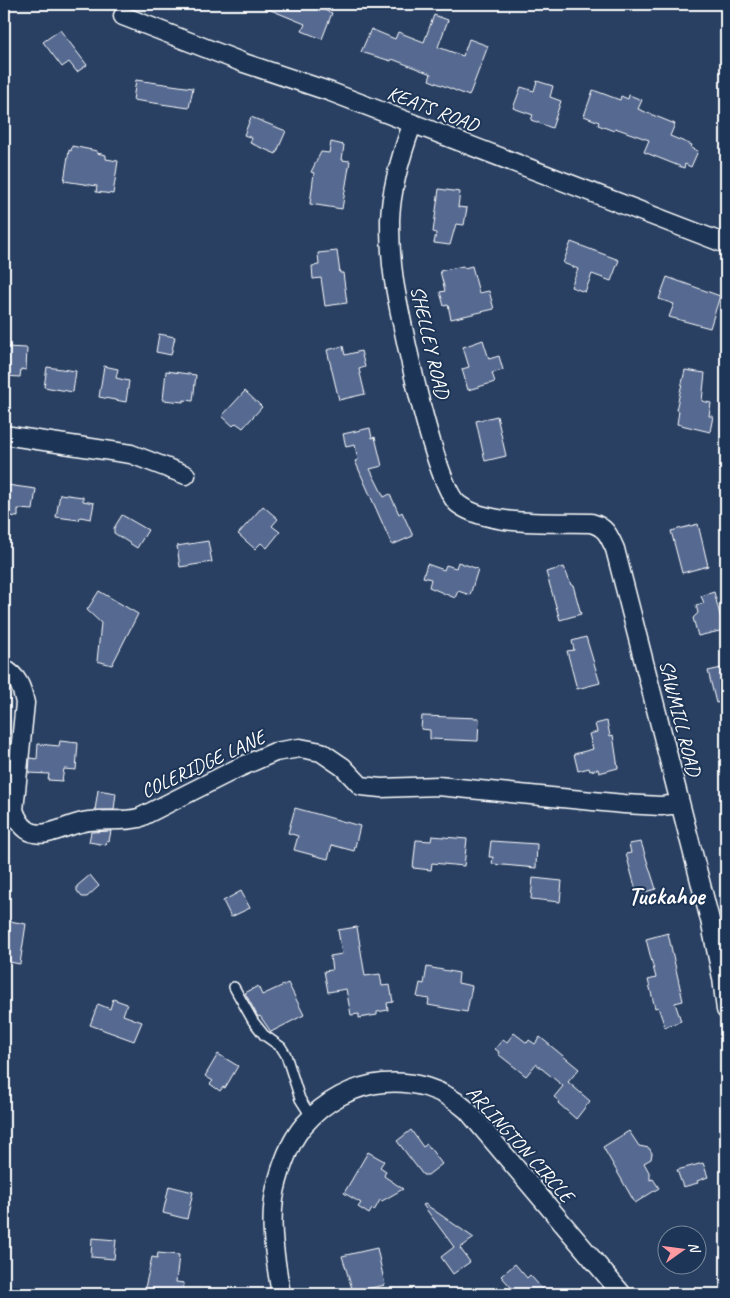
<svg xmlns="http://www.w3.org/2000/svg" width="730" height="1298" viewBox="0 0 730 1298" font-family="Caveat,sans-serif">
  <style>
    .building { fill: #576a91; stroke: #fff }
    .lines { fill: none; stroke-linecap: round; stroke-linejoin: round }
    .service-casing { stroke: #fff; stroke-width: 12 }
    .minor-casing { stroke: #fff; stroke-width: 21 }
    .service { stroke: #1d3557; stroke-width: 9 }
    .minor { stroke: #1d3557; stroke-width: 18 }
    .labels { text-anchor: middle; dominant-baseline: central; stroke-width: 4; stroke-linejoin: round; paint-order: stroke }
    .street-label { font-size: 20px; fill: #fff; stroke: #1d3557 }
    .district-label { font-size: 25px; font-weight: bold; fill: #fff; stroke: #1d3557 }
  </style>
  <rect width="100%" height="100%" fill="#294063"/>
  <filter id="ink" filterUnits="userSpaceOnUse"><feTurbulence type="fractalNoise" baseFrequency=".02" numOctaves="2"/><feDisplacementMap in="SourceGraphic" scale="10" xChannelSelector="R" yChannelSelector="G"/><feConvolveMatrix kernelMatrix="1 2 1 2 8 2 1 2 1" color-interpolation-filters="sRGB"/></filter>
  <g filter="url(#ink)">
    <!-- building -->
    <path class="building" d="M256,4h67l-2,5 11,4 -10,26 -20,-8 3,-7z
      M434,15l14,5 -10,27 25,9 6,-17 19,7 -19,50 -40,-16 2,-6 -39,-15 -1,2 -30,-9 10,-23 24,10 3,-7 26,10z
      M60,30l27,35 -10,7 -8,-10 -7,5 -19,-25z
      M136,80l57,8 -4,20 -56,-8z
      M537,81l16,5 -3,11 11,4 -9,27 -21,-8 2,-5 -20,-7 8,-21 13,4z
      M593,90l27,10 1,-4 7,3 1,-4 13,5 -4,9 37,15 -5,12 22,9 -1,3 7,3 -7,16 -6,-3 -1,4 -40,-16 5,-12 -34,-12 -1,3 -16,-6 1,-3 -15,-6z
      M251,117l35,14 -10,23 -26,-11 2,-5 -8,-3z
      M331,142l13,3 -2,15 8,1 -8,48 -32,-5 4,-31 -3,-1 10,-20 8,1z
      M72,146l25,5v2l9,2v4l12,2 -5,33 -17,-2 1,-6 -33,-5 5,-31 2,1z
      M439,189l21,3 -2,15 9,1 -3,17 -8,-1 -6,21 -16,-2 2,-10 -3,-1z
      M571,242l48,18 -8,21 -19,-7 -7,18 -14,-5 7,-18 -15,-6z
      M337,251l3,22h3l4,30 -22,3 -4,-28 -8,1 -1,-13 7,-1 -1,-12z
      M463,266l1,2 8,-2 7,27 10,-2 5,18 -43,10 -3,-14 -4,1 -4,-14 5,-1 -5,-20z
      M667,277l53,19 -10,32 -41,-11 5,-13 -15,-5z
      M159,334l16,3 -4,18 -15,-3z
      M483,340l6,19 10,-3 4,14 -11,3 3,9 -27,8 -6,-21 7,-2 -6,-20z
      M343,346l2,9 16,-4 4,16 -6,2 6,25 -26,6 -12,-50z
      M6,347l21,1 -1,22 -5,-1 -1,8 -16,-1v-20h2z
      M104,366l14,3 -2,9 13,3 -3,21 -27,-5z
      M47,367l29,4 -3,21 -29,-5z
      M685,370l20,3 -3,28 9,2 -2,13h4l-3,16 -33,-8 2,-13 -3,-1z
      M166,371l30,4 -3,26 -9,-1 -1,2 -20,-2z
      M245,391l17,16 -19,21 -7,-5 -3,3 -11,-10z
      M497,416l9,40 -21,5 -9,-40z
      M370,428l2,10 3,-1 7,29 -12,3 14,28 6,-3 9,20 3,-2 11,24 -21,9 -37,-84 3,-1 -3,-15 -9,2 -3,-13z
      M7,485l29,4 -3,21 -15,-1v8l-14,-2z
      M60,494l23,3v4l11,2 -3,16 -11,-2 -1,3 -23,-3z
      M263,506l15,13 -6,7 8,6 -13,16 -6,-5 -6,6 -17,-15z
      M122,515l26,15 -11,18 -23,-15v-5z
      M698,524l10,42 -26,7 -11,-42z
      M208,541l4,21 -32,5 -3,-21z
      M458,562l20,7 -8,26 -12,-4 -3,7 -26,-11 2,-8 -8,-2 4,-13 17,6 2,-5 10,3z
      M564,567l7,18h2l8,29 -21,6 -14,-48z
      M99,591l39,23 -26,51 -15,-4 4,-38 -14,-13z
      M714,592l10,38 -26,6 -5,-18 5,-5 -2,-8 8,-2 -3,-7z
      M586,637l14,46 -23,6 -10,-38 7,-1 -2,-9z
      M726,667v34l-10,2 -8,-32z
      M422,716l57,2 -1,23 -48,-2v-9l-9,-1z
      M607,721l3,15 3,-1 5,33 -19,5 -1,-4 -8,2 -1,-3 -11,3 -4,-17 19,-5 -4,-15 8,-2 -2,-8z
      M60,741l18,2 -2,27 -12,-1 -2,12 -14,-1 1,-6 -20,-1 1,-15 7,1 1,-15 21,2z
      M98,790l18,3 -2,17h-19z
      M295,808l65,18 -6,25 -22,-6 -4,14 -34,-9 4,-14 -10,-3z
      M111,831l-2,10 -2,-1 -1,5 -17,-3 2,-10z
      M432,836l35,3 -3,27 -32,-3 -1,7 -18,-2 3,-28 15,1z
      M491,841l46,3 -1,24 -44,-4 1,-7h-4z
      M641,842l15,47 -19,5 -11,-40 5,-1 -2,-9z
      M90,875l9,11 -12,11h-5l-5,-6v-5z
      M533,878l29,3 -2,21 -29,-3z
      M241,891l9,17 -19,9 -8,-16z
      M4,920l22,4 -6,40 -16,-3z
      M357,927l8,49 15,-2 2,12 8,-1 3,17 -6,1 1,7 -11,2v3l-18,3v-4l-8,1 -5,-26 -18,3 -4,-21 8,-1 -2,-14 12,-2 -4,-24z
      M668,933l15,68 -8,2 6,18 -16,6 -7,-20 -3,1 -7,-28 8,-2 -10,-39z
      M427,967l32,6 -1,10 14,3 -5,26 -39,-7 1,-6 -12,-2 3,-14 4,1z
      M288,983l16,32 -33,17 -11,-16 -2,1 -13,-24 13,-7 4,9z
      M113,999l14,5 -4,11 19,7 -8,19 -44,-16 8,-21 12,5z
      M514,1033l13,10 2,-3 6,4 5,-7 39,32 -11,13 22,19 -14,18 -18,-16 1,-2 -5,-4 9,-11 -27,-22 -10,12 -28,-22 1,-2 -4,-3 8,-10 4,3z
      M218,1054l20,12 -13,22 -2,-1 -3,4 -10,-7 3,-3 -8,-5z
      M411,1130l12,17 4,-3 15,20 -14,11h-5l-26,-34z
      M629,1131l10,15 10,2 3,5 -1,6 -7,4 6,11v6l3,-1 6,9 -24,15 -32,-56z
      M368,1152l16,9 -4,6 6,4 -2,5 19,13 -21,12 -2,-1 -6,11 -2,-2 -3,5 -11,-7 3,-4 -17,-10z
      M703,1163l5,14 -11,4 1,2 -15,4 -6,-17z
      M169,1186l24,6 -6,27 -24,-6z
      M425,1204l49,34 -14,10 10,14 -17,12 -12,-17 13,-10 -31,-42z
      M92,1238l24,2 -2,19 -23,-2z
      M377,1248l8,37 -32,7 -11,-36z
      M158,1253l21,2 -3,27 8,1 -1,11 -39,-2 8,-35 5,1z
      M515,1264l12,14 3,-3 17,19h-30l-16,-18z"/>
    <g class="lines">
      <!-- service casing -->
      <g class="service-casing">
        <path id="service" d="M234,987l19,34 11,14 17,12 5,8 14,44 12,19"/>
      </g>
      <!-- minor casing -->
      <g class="minor-casing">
        <path id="minor" d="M123,16l121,47 87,29 395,152
          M412,125c-11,30 -21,63 -22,95 0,20 1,41 4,61 6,37 41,205 64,223 30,23 96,18 133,19 15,4 18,13 24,26l95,371 12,58 4,32
          M4,435l127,19 55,21
          M4,669c14,7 18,19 21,34l-11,107c16,44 46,14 75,11 17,-2 33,1 50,-3l99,-50 37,-16 25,-4 21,4 22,15 18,19 20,2 57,-2 186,18 37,2 19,-2
          M281,1294c-6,-36 -14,-77 -3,-114 5,-18 13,-40 26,-55 42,-49 114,-58 163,-15l155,184"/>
      </g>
      <!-- service -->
      <use href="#service" class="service"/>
      <!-- minor -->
      <use href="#minor" class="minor"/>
    </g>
  </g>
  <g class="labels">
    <!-- street labels -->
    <g class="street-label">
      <text transform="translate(433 109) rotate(21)">KEATS ROAD</text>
      <text transform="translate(430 342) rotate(77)">SHELLEY ROAD</text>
      <text transform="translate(680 718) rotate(76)">SAWMILL ROAD</text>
      <text transform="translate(203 764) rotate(-25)">COLERIDGE LANE</text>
      <text transform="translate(520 1144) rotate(48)">ARLINGTON CIRCLE</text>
    </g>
    <!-- district labels -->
    <g class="district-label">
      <text x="666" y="896">Tuckahoe</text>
    </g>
  </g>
  <!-- margin -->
  <rect width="730" height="1298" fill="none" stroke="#1d3557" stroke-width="20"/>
  <rect x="10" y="10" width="710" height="1278" fill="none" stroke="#fff" stroke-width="2" filter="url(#ink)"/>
  <!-- north arrow -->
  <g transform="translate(682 1250) rotate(76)"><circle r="24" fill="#1d3557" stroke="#77869a"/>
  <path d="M0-4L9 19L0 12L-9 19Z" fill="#ff9aa2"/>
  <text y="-8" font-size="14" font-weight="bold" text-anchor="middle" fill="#ffffff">N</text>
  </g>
</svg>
